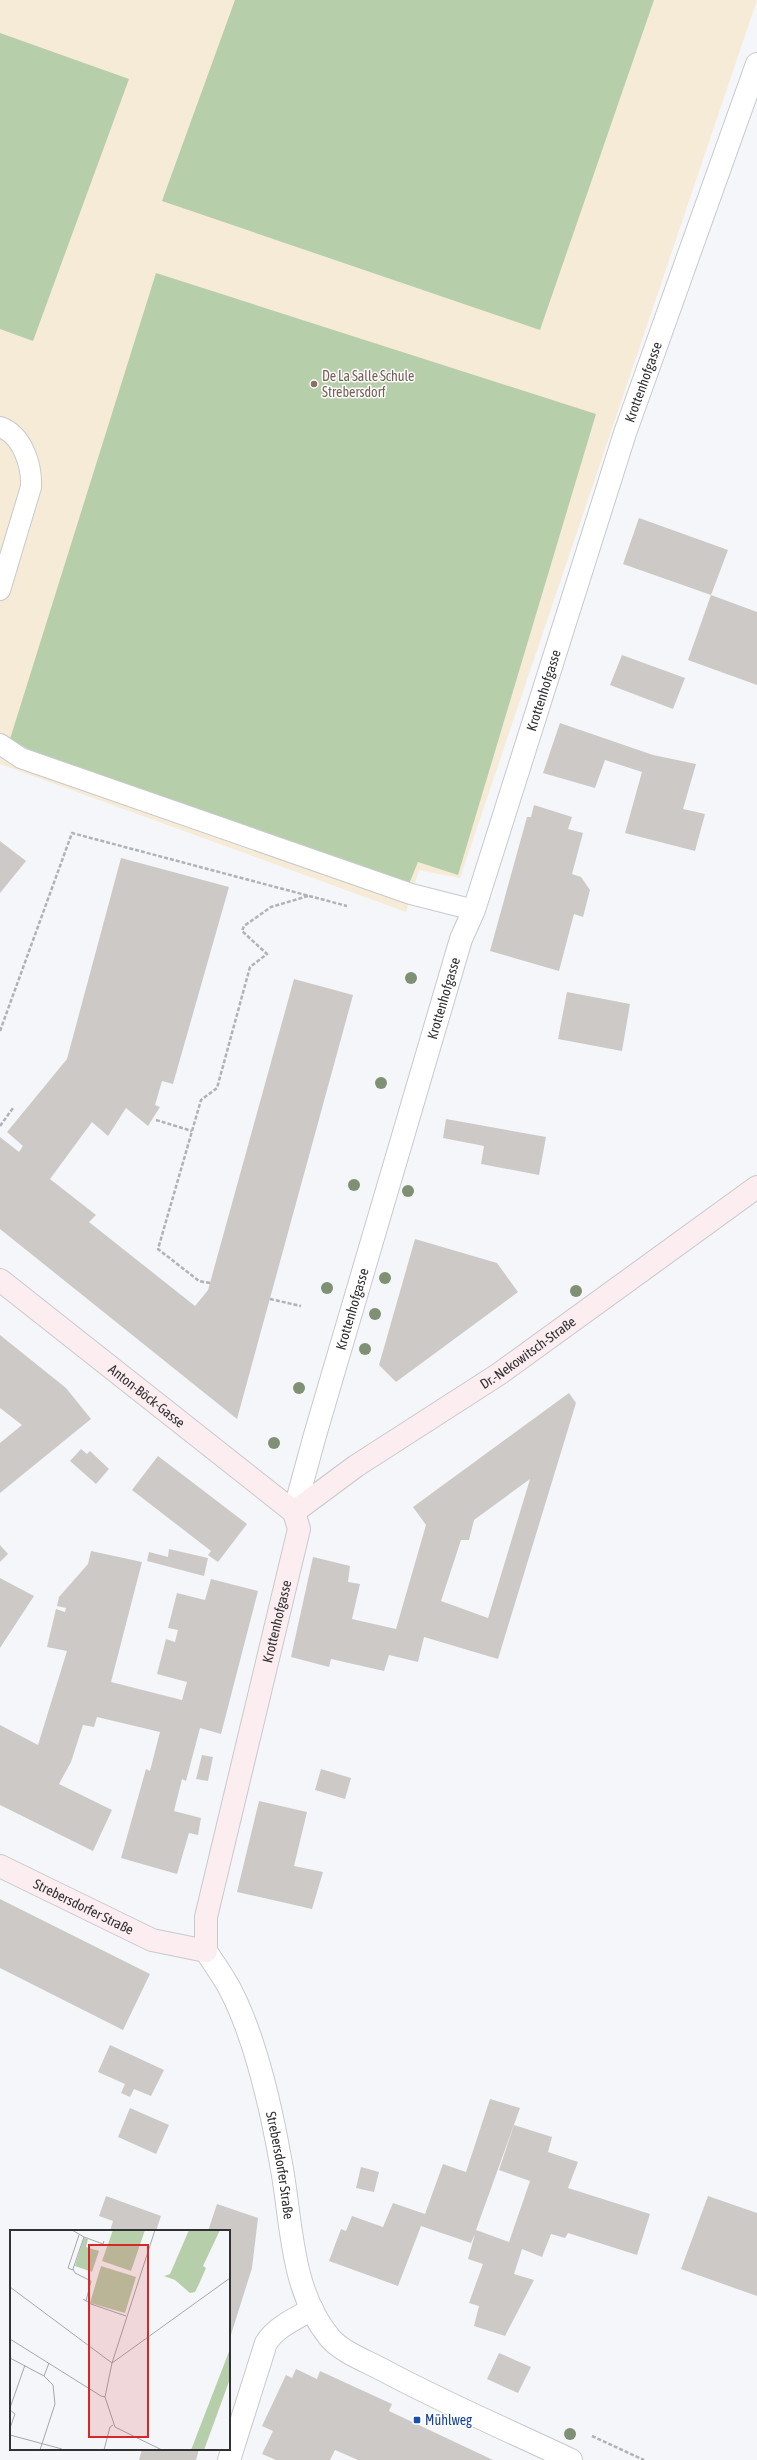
<svg xmlns="http://www.w3.org/2000/svg" width="757" height="2460" viewBox="0 0 757 2460" font-family="'Asap Condensed',sans-serif">
  <style>
    .education { fill: #f5ebd6 }
    .green { fill: #b7ceab }
    .building { fill: #cdc9c7; fill-rule: evenodd }
    .lines { fill: none; stroke-linecap: round; stroke-linejoin: round }
    .service-casing { stroke: #c8c9cc; stroke-width: 22 }
    .minor-casing { stroke: #c8c9cc; stroke-width: 24 }
    .tertiary-casing { stroke: #c8c9cc; stroke-width: 24 }
    .secondary-casing { stroke: #c8c9cc; stroke-width: 24 }
    .path { stroke: #b1b2b5; stroke-width: 2.5; stroke-dasharray: 4 2; stroke-linecap: butt }
    .service { stroke: #fff; stroke-width: 20 }
    .minor { stroke: #fff; stroke-width: 22 }
    .tertiary { stroke: #fff; stroke-width: 22 }
    .secondary { stroke: #fcedf0; stroke-width: 22 }
    .tree { fill: #7f9075 }
    .education-dot { fill: #8d6e63; stroke: #fff; stroke-width: 1.5 }
    .transit-dot { fill: #1a4fb4; stroke: #fff; stroke-width: 1.5 }
    .labels { text-anchor: middle; dominant-baseline: central; stroke-width: 3; stroke-linejoin: round; paint-order: stroke }
    .education-label { font-size: 14px; fill: #785e54; stroke: #fff; text-anchor: start }
    .street-label { font-size: 14px; fill: #313133; stroke: #fff }
    .transit-label { font-size: 14px; fill: #164399; stroke: #fff; text-anchor: start }
    .inset-road { fill: none; stroke: #a7a7aa; stroke-width: 1 }
    .view { fill: #d62828; fill-opacity: 0.15; stroke: #d62828; stroke-width: 2 }
    .inset-edge { fill: none; stroke: #313133; stroke-width: 2 }
  </style>
  <rect width="100%" height="100%" fill="#f5f6fa"/>
  <!-- education -->
  <path class="education" d="M0,0h757l-297,878 -41,-8 -13,42 -406,-148z"/>
  <!-- green -->
  <path class="green" d="M235,0h419l-114,330 -378,-129z
    M0,33l129,46 -96,262 -33,-12z
    M156,273l440,141 -138,461 -40,-13 -9,22 -379,-134 -20,-11z"/>
  <!-- building -->
  <path class="building" d="M639,518l89,32 -17,45 46,17v73l-69,-25 23,-65 -88,-31z
    M622,655l63,23 -12,31 -63,-24z
    M560,723l93,32 43,9 -13,45 22,5 -10,37 -70,-18 17,-61 -37,-12 -10,28 -52,-15z
    M534,805l38,12 -4,12 15,4 -11,41 9,3 9,13 -7,27 -9,-3 -15,57 -69,-20 37,-134h4z
    M0,841l26,20 -26,32z
    M121,858l108,29 -56,197 -11,-3 -7,24 5,2 -12,19 -22,-18 -18,28 -16,-14 -42,57 46,36 -7,7 106,84 13,-16 2,-7 84,-304 59,16 -116,424 -237,-190v-92l19,15 4,-6 -16,-14 60,-73z
    M567,992l63,12 -8,47 -64,-12z
    M446,1119l100,18 -7,38 -58,-11 3,-18 -41,-8z
    M415,1239l82,24 21,29 -122,90 -17,-17z
    M0,1335l66,53 25,31 -91,74v-50l22,-18 -22,-17z
    M569,1393l7,10 -78,256 -74,-22 -6,25 -29,-7 -5,16 -53,-12 -2,8 -38,-10 22,-100 37,9 -2,16 12,2 -8,35 44,10 30,-104 -13,-18zM530,1479l-42,139 -47,-17 20,-61h8l5,-20z
    M81,1449l6,5 3,-3 19,18 -13,15 -26,-23z
    M158,1456l89,68 -29,38 -10,-7 3,-4 -79,-61z
    M0,1545l8,9 -8,8z
    M169,1549l39,9 -4,18 -57,-15 2,-9 19,5z
    M91,1551l51,11 -31,120 71,18 5,-18 -30,-8 9,-35 9,3 3,-12 -10,-2 9,-35 28,7 6,-21 47,12 -37,143 -21,-6 -14,53 -4,-2 -8,32 27,7 -3,17 -9,-2 -12,41 -56,-16 25,-89 4,2 10,-39 -63,-15 -3,10 -11,-2 -12,37 -12,22 53,26 -19,41 -93,-46v-80l38,20 29,-94 -20,-4 9,-38 9,3 1,-4 -9,-2 2,-9 29,-33z
    M0,1578l34,18 -34,52z
    M202,1755l11,2 -5,24 -12,-2z
    M321,1769l30,9 -6,21 -30,-9z
    M259,1801l48,11 -13,54 29,6 -11,37 -75,-17z
    M0,1899l150,75 -27,56 -123,-62z
    M110,2045l54,25 -13,26 -17,-7 -4,8 -9,-4 4,-9 -27,-12z
    M490,2099l30,9 -44,122 33,12 21,-61 -31,-11 15,-45 38,12 -4,15 30,10 -10,26 82,26 -13,41 -69,-22 -3,5 -14,-4 -9,23 -20,-8 -8,25 20,6 -29,56 -31,-10 5,-20 -10,-3 14,-39 -15,-5 7,-25 -4,9 -50,-17 -23,60 -69,-25 12,-32 5,2 6,-15 31,11 10,-24 32,11 18,-50 23,8z
    M130,2108l39,17 -13,29 -38,-17z
    M361,2167l18,5 -5,20 -18,-4z
    M106,2196l55,20 -5,15h-46l3,-10 -14,-5z
    M708,2196l49,17v83l-76,-27z
    M217,2204l41,14 -6,50 -23,73v-110h-21z
    M499,2353l32,14 -13,26 -31,-14z
    M296,2369l21,10 3,-8 72,33 -3,7 104,49h-135l-23,-10 -5,10h-54l-14,-6 11,-23 -11,-5 24,-51 6,3z
    M142,2449h57l-3,11h-57z"/>
  <g class="lines">
    <!-- service casing -->
    <g class="service-casing">
      <path id="service" d="M0,427c23,8 32,39 31,60l-31,103
        M0,744l21,14 390,136 63,16"/>
    </g>
    <!-- minor casing -->
    <g class="minor-casing">
      <g id="minor">
        <path id="s1" d="M294,1512l21,-77 146,-496 13,-29 151,-477 132,-369"/>
        <path d="M229,2460l37,-117c10,-16 29,-24 46,-34"/>
      </g>
    </g>
    <!-- tertiary casing -->
    <g class="tertiary-casing">
      <g id="tertiary">
        <path id="s2" d="M206,1951c8,13 17,25 24,38 27,52 42,123 52,180 10,57 9,122 48,169 12,14 36,23 53,32 61,33 125,60 188,90"/>
      </g>
    </g>
    <!-- secondary casing -->
    <g class="secondary-casing">
      <g id="secondary">
        <path id="s3" d="M0,1280l294,232"/>
        <path id="s4" d="M294,1512l62,-46 143,-92 258,-187"/>
        <path id="s5" d="M0,1866l152,74 54,11v-34l93,-388 -5,-17"/>
      </g>
    </g>
    <!-- path -->
    <path class="path" d="M0,1031l72,-198 275,73
      M156,1120l36,11
      M0,1126l13,-18
      M210,1283l-11,-2 -41,-32 43,-149 16,-12 33,-121 17,-13 -25,-23 2,-5 27,-19 37,-11
      M270,1299l31,7
      M592,2436l52,24"/>
    <!-- service -->
    <use href="#service" class="service"/>
    <!-- minor -->
    <use href="#minor" class="minor"/>
    <!-- tertiary -->
    <use href="#tertiary" class="tertiary"/>
    <!-- secondary -->
    <use href="#secondary" class="secondary"/>
  </g>
  <!-- trees -->
  <g class="tree">
    <circle cx="411" cy="978" r="6"/>
    <circle cx="381" cy="1083" r="6"/>
    <circle cx="354" cy="1185" r="6"/>
    <circle cx="408" cy="1191" r="6"/>
    <circle cx="385" cy="1278" r="6"/>
    <circle cx="327" cy="1288" r="6"/>
    <circle cx="576" cy="1291" r="6"/>
    <circle cx="375" cy="1314" r="6"/>
    <circle cx="365" cy="1349" r="6"/>
    <circle cx="299" cy="1388" r="6"/>
    <circle cx="274" cy="1443" r="6"/>
    <circle cx="570" cy="2434" r="6"/>
  </g>
  <!-- markers -->
  <circle class="education-dot" cx="314" cy="384" r="4"/>
  <rect class="transit-dot" x="413" y="2416" width="8" height="8" rx="2"/>
  <g class="labels">
    <!-- education labels -->
    <g class="education-label">
      <text x="322" y="376">De La Salle Schule<tspan x="322" dy="16">Strebersdorf</tspan></text>
    </g>
    <!-- street labels -->
    <g class="street-label">
      <text stroke="none"><textPath href="#s1" startOffset="1183">Krottenhofgasse</textPath></text>
      <text stroke="none"><textPath href="#s1" startOffset="859">Krottenhofgasse</textPath></text>
      <text stroke="none"><textPath href="#s1" startOffset="535">Krottenhofgasse</textPath></text>
      <text stroke="none"><textPath href="#s1" startOffset="211">Krottenhofgasse</textPath></text>
      <text stroke="none"><textPath href="#s4" startOffset="283">Dr.-Nekowitsch-Straße</textPath></text>
      <text stroke="none"><textPath href="#s3" startOffset="187">Anton-Böck-Gasse</textPath></text>
      <text stroke="none"><textPath href="#s5" startOffset="562">Krottenhofgasse</textPath></text>
      <text stroke="none"><textPath href="#s5" startOffset="93">Strebersdorfer Straße</textPath></text>
      <text stroke="none"><textPath href="#s2" startOffset="229">Strebersdorfer Straße</textPath></text>
    </g>
    <!-- transit labels -->
    <g class="transit-label">
      <text x="425" y="2420">Mühlweg</text>
    </g>
  </g>
  <!-- overview -->
  <g transform="translate(10 2230)">
    <rect width="220" height="220" fill="#f5f6fa"/>
    <path d="M103,0h32l-14,41 -29,-10zM179,0h31l-17,36 3,2 -7,16 -4,8 -5,1 -15,-13 -11,-4 6,-2zM74,8l4,1 -2,8 13,4 -7,21 -17,-6zM91,36l35,11 -11,36 -35,-10zM220,119v30l-26,71h-13z" fill="#b7ceab"/>
    <path class="inset-road" d="M62,0l12,7 -11,32 2,4 16,8 -5,20M74,7l19,7 1,-3M63,40l-5,-2 11,-33M0,57l102,76M73,69l8,5 35,12M0,109l91,57 4,1 7,-34M0,128l34,18 9,9 2,19 -15,46M102,133l43,-133M102,133l118,-85M34,146l5,-13M95,167l10,30 47,23M0,178l15,-43M0,180l5,4 -5,14M0,205l52,14M94,220l6,-23 3,-2"/>
    <path class="view" d="M79,15h59v192h-59z"/>
    <rect width="220" height="220" class="inset-edge"/>
  </g>
</svg>
